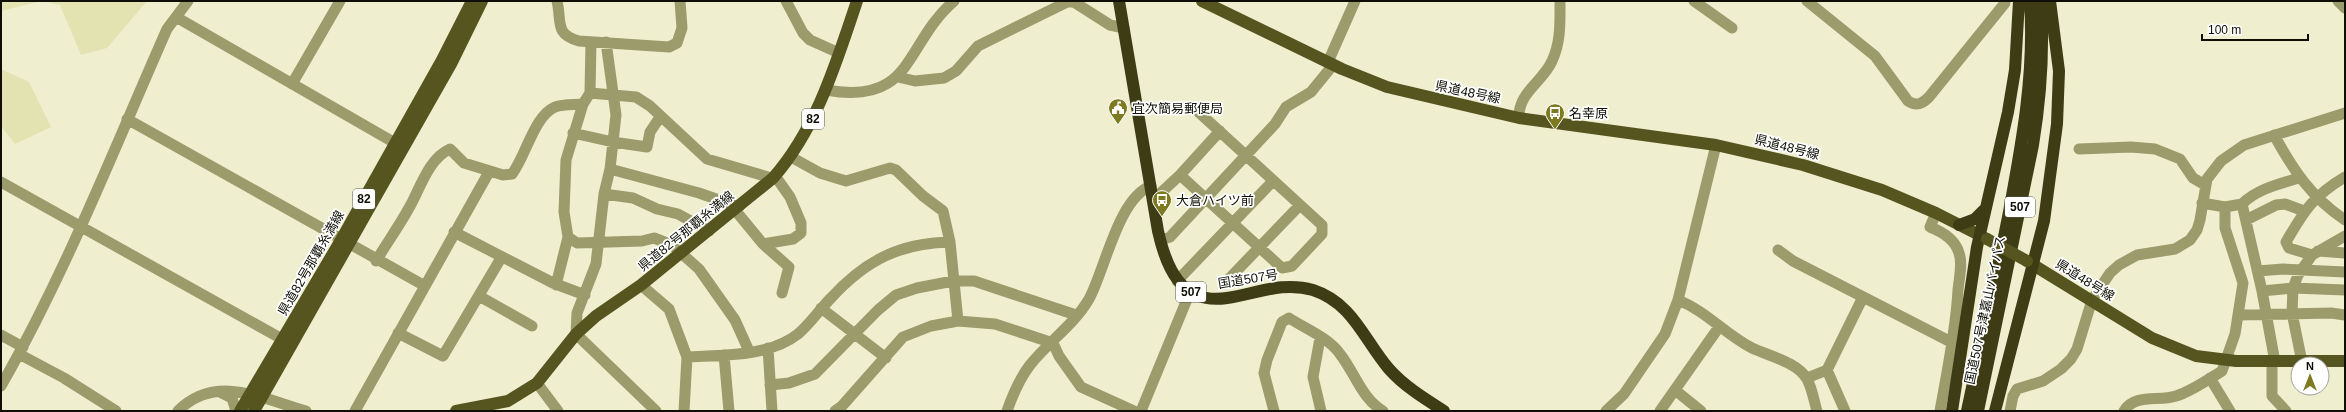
<svg xmlns="http://www.w3.org/2000/svg" width="2346" height="412" viewBox="0 0 2346 412" font-family="Arial,'Noto Sans JP',sans-serif">
  <style>
    .green { fill: #e2e3b1 }
    .lines { fill: none; stroke-linecap: round; stroke-linejoin: round }
    .minor { stroke: #9b9b6b; stroke-width: 11 }
    .major { stroke: #56551f; stroke-width: 12 }
    .highway { stroke: #3d3c15; stroke-width: 12 }
    .major-bridge { stroke: #56551f; stroke-width: 12 }
    .labels { text-anchor: middle; dominant-baseline: central; stroke-width: 3.5; stroke-linejoin: round; paint-order: stroke }
    .shield { fill: #fff; stroke: #565650; stroke-width: 1 }
    .shield-label { font-size: 12px; font-weight: bold; fill: #0e0e05 }
    .street-label { font-size: 13px; fill: #0e0e05; stroke: #fff }
    .poi-label { font-size: 13px; fill: #0e0e05; stroke: #fff; text-anchor: start }
  </style>
  <rect width="100%" height="100%" fill="#efefd0"/>
  <!-- green -->
  <path class="green" d="M1,1h41l-41,10z
    M42,1h105l-40,47 -26,7 -21,-50z
    M1,69l28,13 22,45 -36,17 -14,-18z"/>
  <g class="lines">
    <!-- minor -->
    <path class="minor" d="M557,1c5,21 -3,33 22,40l90,6 8,-4 5,-15 -2,-27
      M786,1l17,32 7,7 29,13
      M1694,1l38,27
      M1807,1l68,55 33,45c9,6 15,2 21,-4l76,-94
      M2338,1l7,7
      M176,17l219,126
      M591,42l-1,51 -7,11 -17,56 -2,52 4,25 9,6 65,-2 12,-3 18,7 27,24 36,51 14,31
      M606,42l10,73 -6,54 -6,25 -8,70 -19,49 -1,21 80,77
      M1328,62l27,-61
      M898,77l17,4 29,-3 12,-7 22,-25 89,-44h7l36,23 14,3
      M292,84l48,-83
      M826,90c88,16 78,-46 128,-89
      M590,93l46,4 14,9 57,53 71,21 12,17 11,26v10l-8,6 -30,5 -28,-34
      M1519,118c-1,-26 24,-36 33,-57 9,-19 8,-39 8,-60
      M127,119l298,167
      M573,133l40,9 34,5 3,-15 10,-15
      M2274,135c20,36 37,62 71,85
      M2079,149l52,-2 24,2 25,10 13,19 12,7
      M791,157l29,16 26,8 44,-13 6,2 27,26 20,15 7,31
      M610,169l89,24 40,14
      M1180,175l102,93 10,-2 30,-32v-9l-129,-118
      M1,182l281,157
      M604,194l29,4 24,11 21,5 31,17
      M1153,200l27,-25 40,-44
      M2202,203l23,4 17,-3
      M1936,213l-6,14c13,5 25,12 29,26 4,11 0,25 -1,37 -2,40 -11,81 -18,121
      M2246,220l30,-15 9,-1 19,7
      M454,232l99,51 32,12
      M1160,240l10,-3 105,-113 11,-17 25,-15 22,-27
      M763,244l26,23 -7,26
      M1778,250l15,11 158,81
      M2318,251l27,2
      M2312,255l-23,-7 -3,-6c18,-31 27,-46 59,-65
      M376,261c11,-18 23,-35 33,-53 11,-19 19,-49 41,-59l14,14 39,12 9,-1c14,-18 22,-58 43,-67 9,-3 20,-2 28,-3
      M2258,271l25,-2 62,3
      M1177,281l96,-100
      M1224,284l76,-79
      M556,285l12,-48
      M641,285l28,24 18,48 -3,54
      M2262,291l31,-3 52,2
      M479,296l53,30
      M1678,300c28,11 47,34 74,48 17,8 45,14 55,31 5,9 7,22 10,32
      M821,308l65,50
      M2238,315l93,-2 14,2
      M398,333l45,23 58,-98
      M1,335l22,12
      M1320,338l-7,39 8,34
      M768,348l4,63
      M19,354l45,24 52,33
      M724,355l5,56
      M687,357c35,-2 82,0 111,-23 12,-10 22,-25 33,-36 35,-38 69,-55 119,-56l8,79
      M2272,362v34l14,15
      M2275,362l-13,-71 -20,-87c15,-15 37,-20 57,-26
      M2302,362l-10,-49 1,-25 5,-13 14,-20 33,-19
      M1807,378l20,-8
      M2210,378l20,33
      M537,383l21,28
      M770,385l19,-2 26,-9 63,-64 18,-15 21,-7 36,-7h21l102,34
      M1,386c65,-114 113,-237 166,-357l21,-28
      M1675,390l26,21
      M220,392l12,6 4,13
      M178,411c38,-38 85,-12 128,0
      M355,411l134,-239
      M835,411l7,-5 61,-69 28,-11 27,-5 37,3 58,19 6,13 22,31 53,24
      M1007,411c6,-17 12,-32 23,-46 18,-23 44,-40 59,-66 16,-29 29,-101 62,-113
      M1141,411l49,-119
      M1274,411l-10,-38 3,-13 15,-38 7,-4c17,11 40,20 51,36 15,19 22,45 43,57
      M1606,411l18,-17 41,-60 13,-34 38,-155
      M1660,411l59,-84
      M1845,411l-18,-41 36,-73
      M2010,411l3,-15 4,-7 26,-8 18,-12 10,-10 6,-10 15,-49 18,-27 9,-8 18,-10 38,-6 15,-9 7,-10 3,-10 7,-41 14,-18 23,-16 101,-32
      M2124,411c11,-18 35,-9 52,-15 16,-5 31,-16 46,-25l13,-37 8,-51 -18,-55v-21"/>
    <!-- major -->
    <path class="major" d="M1202,1l140,68 45,18 132,31 197,27 87,20 79,25 54,23 51,26
      M2027,261l125,77 44,18 40,5h109
      M240,411l101,-171 101,-180 30,-59
      M254,411l197,-347 31,-63
      M456,411l52,-10 29,-18 39,-49 20,-18 45,-31 132,-107c44,-50 63,-115 84,-177"/>
    <!-- highway -->
    <path class="highway" d="M1119,1l39,230c8,36 23,74 69,67 29,-4 55,-17 86,-8 40,13 51,50 76,79 15,17 36,30 55,42
      M1959,225l16,-6 9,-9
      M1952,411l25,-164 31,-135 7,-42 4,-69
      M1967,411c14,-66 29,-133 42,-199 13,-70 26,-139 21,-211
      M1978,411l55,-266c8,-48 11,-95 8,-144
      M1995,411l49,-190 13,-97 2,-53 -9,-70"/>
    <!-- major-bridge -->
    <path class="major-bridge" d="M1987,239l40,22"/>
  </g>
  <!-- icons -->
  <defs>
    <g id="civic-pin" transform="scale(1)"><path d="M0 17L-7.5 6A9.5 9.5 0 1 1 7.5 6Z" fill="#7d7a21" stroke="#fff"/><path d="M-.6-6.5H3V-4.5H.6V-3L4-1V1h2V6H-6V1h2V-1L-.6-3ZM-1.2 2.5V6h2.4V2.5Z" fill="#fff"/></g>
    <g id="bus-pin" transform="scale(1)"><path d="M0 17L-7.5 6A9.5 9.5 0 1 1 7.5 6Z" fill="#7d7a21" stroke="#fff"/><path d="M-5-6H5V4H4V6H2V4H-2V6H-4V4H-5ZM-3.5-4V0h7V-4ZM-3.5 1.2v1.5H-2V1.2ZM2 1.2v1.5H3.5V1.2Z" fill="#fff"/></g>
  </defs>
  <g fill-rule="evenodd">
    <use href="#civic-pin" x="1118" y="108"/>
    <use href="#bus-pin" x="1555" y="113"/>
    <use href="#bus-pin" x="1162" y="200"/>
  </g>
  <g class="labels">
    <!-- shield labels -->
    <g class="shield">
      <rect x="802" y="109" width="22" height="20" rx="3"/>
      <rect x="353" y="189" width="22" height="20" rx="3"/>
      <rect x="2005" y="197" width="30" height="20" rx="3"/>
      <rect x="1176" y="282" width="30" height="20" rx="3"/>
    </g>
    <g class="shield-label">
      <text x="813" y="119">82</text>
      <text x="364" y="199">82</text>
      <text x="2020" y="207">507</text>
      <text x="1191" y="292">507</text>
    </g>
    <!-- street labels -->
    <g class="street-label">
      <text transform="translate(1468 92) rotate(12)">県道48号線</text>
      <text transform="translate(1787 147) rotate(14)">県道48号線</text>
      <text transform="translate(686 231) rotate(-39)">県道82号那覇糸満線</text>
      <text transform="translate(311 263) rotate(-60)">県道82号那覇糸満線</text>
      <text transform="translate(1248 279) rotate(-9)">国道507号</text>
      <text transform="translate(2085 280) rotate(32)">県道48号線</text>
      <text transform="translate(1985 310) rotate(-78)">国道507号津嘉山バイパス</text>
    </g>
    <!-- poi labels -->
    <g class="poi-label">
      <text x="1132" y="108">宜次簡易郵便局</text>
      <text x="1569" y="113">名幸原</text>
      <text x="1176" y="200">大倉ハイツ前</text>
    </g>
  </g>
  <!-- border -->
  <rect width="2346" height="412" fill="none" stroke="#0e0e05" stroke-width="4"/>
  <!-- north arrow -->
  <g transform="translate(2310 376)"><circle r="19" fill="#ffffff" stroke="#9f9f9b"/>
  <path d="M0-3L7 15L0 10L-7 15Z" fill="#7d7a21"/>
  <text y="-6" font-size="11" font-weight="bold" text-anchor="middle" fill="#0e0e05">N</text>
  </g>
  <!-- scale -->
  <path d="M2202 34v6h106v-6" fill="none" stroke="#0e0e05" stroke-width="2"/>
  <text x="2208" y="34" font-size="12" fill="#0e0e05" stroke="#ffffff" stroke-width="3" paint-order="stroke">100 m</text>
</svg>
